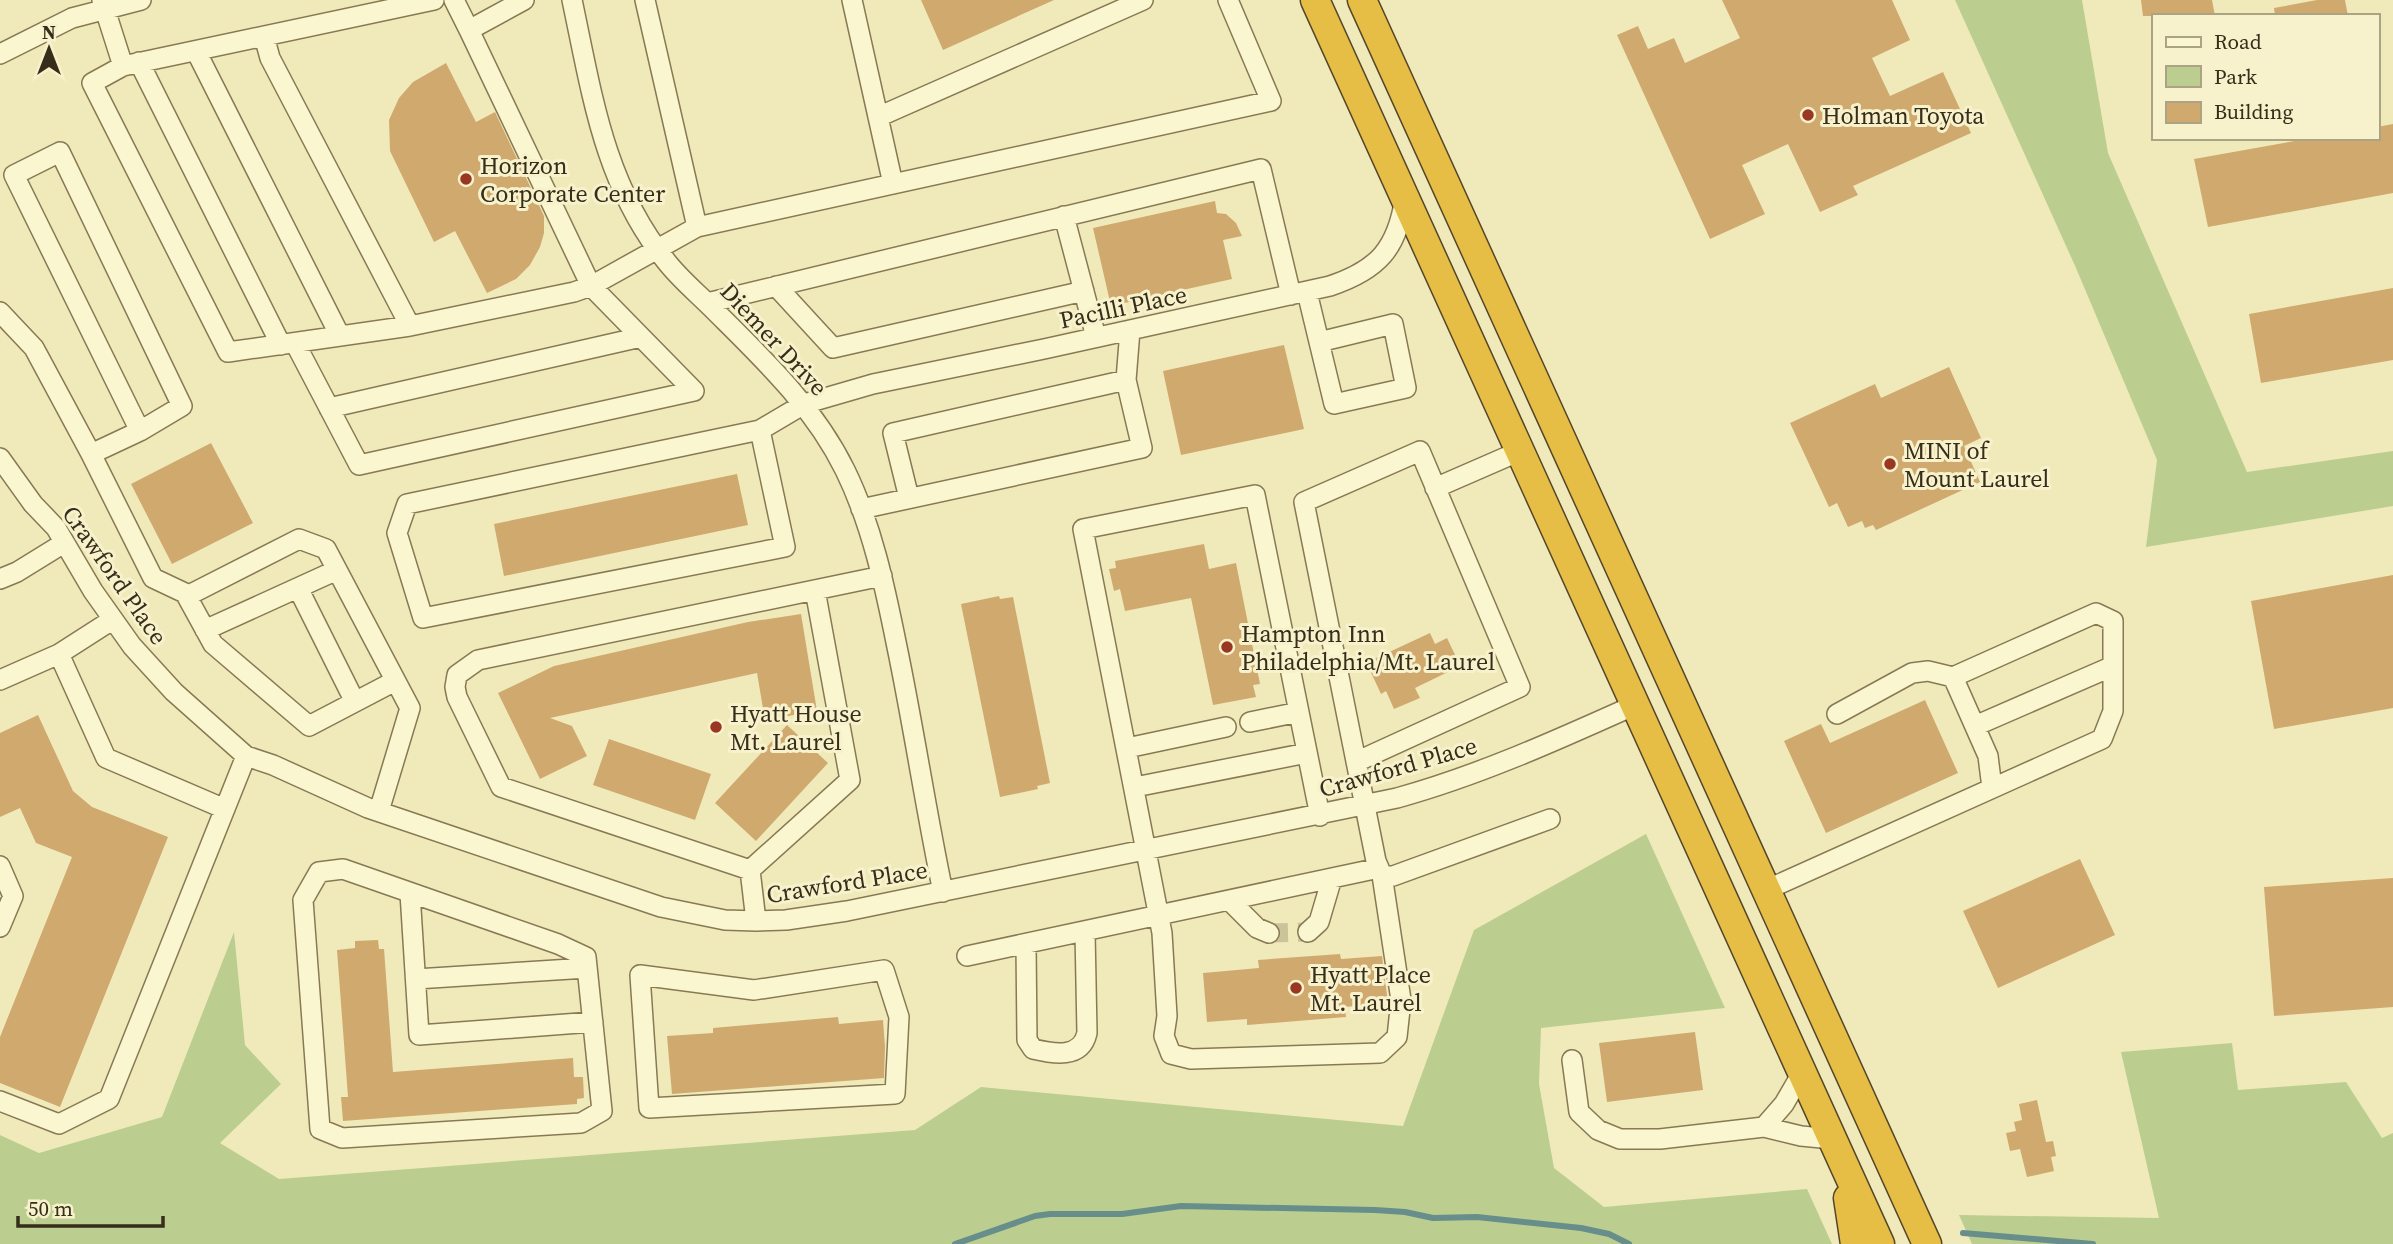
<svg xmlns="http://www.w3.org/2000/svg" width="2393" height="1244" viewBox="0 0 2393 1244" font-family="'Source Serif 4',serif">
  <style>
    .green { fill: #bbce8f }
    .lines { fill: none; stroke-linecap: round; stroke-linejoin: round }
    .stream { stroke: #678e8b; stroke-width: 6 }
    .building { fill: #d0a96f }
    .minor-tunnel { stroke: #cbc49b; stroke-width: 19; stroke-dasharray: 19 10; stroke-linecap: butt }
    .minor-casing { stroke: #887954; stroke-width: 22 }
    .highway-casing { stroke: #554629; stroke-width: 31 }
    .minor { stroke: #faf6cf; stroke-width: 19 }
    .highway { stroke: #e6bd45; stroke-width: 28 }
    .poi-dot { fill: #993722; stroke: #f7f2cb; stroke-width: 2.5 }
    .labels { text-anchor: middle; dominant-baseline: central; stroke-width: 6; stroke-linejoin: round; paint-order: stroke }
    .poi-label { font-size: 24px; fill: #362d1a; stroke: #f7f2cb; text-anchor: start }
    .street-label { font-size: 24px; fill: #362d1a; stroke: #f7f2cb }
  </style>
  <rect width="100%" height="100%" fill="#f0eabb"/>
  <!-- green -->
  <path class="green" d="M1955,0h127l26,153 139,319 146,-21v55l-247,41 11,-87 -81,-192z
    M1646,834l79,174 -184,20 -2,56 15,84 50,39 203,-18 25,55h-1832v-109l39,18 123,-36 72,-185 11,113 36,39 -61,59 59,36 636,-49 66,-43 422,39 71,-196z
    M2232,1043l6,47 108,-8 36,56 11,-5v111h-421l-13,-29 200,3 -38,-166z"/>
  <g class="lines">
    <!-- stream -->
    <path class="stream" d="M1963,1233l130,11
      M955,1244l80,-28 15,-2h72l59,-8 194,4 30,2 28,6 44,-1 104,11 28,6 20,10"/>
  </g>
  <!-- building -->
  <path class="building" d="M921,0h133l-111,50z
    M1722,0h170l18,40 -38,18 18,38 53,-24 28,61 -118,53 5,9 -38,17 -32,-68 -46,21 23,49 -55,25 -93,-204 21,-9 10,23 26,-11 11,25 55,-25z
    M2141,0h71l3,16h-72z
    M2317,0h28l3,16h-73l-1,-8z
    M446,63l30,59 19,-10 49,104v17l-4,14 -10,18 -14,14 -29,14 -32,-62 -21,11 -44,-91 -1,-31 10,-22 14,-16z
    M2393,124v69l-185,34 -14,-68 117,-21h66v-11z
    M1215,201l2,12 9,1 10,9 6,13 -19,4 9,39 -121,27 -18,-78z
    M2393,288v72l-132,23 -12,-69z
    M1284,345l20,84 -123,26 -18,-84z
    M1949,367l32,71 -17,8 16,36 -104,48 -3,-5 -8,3 -3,-7 -14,6 -11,-24 -8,4 -39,-84 85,-39 6,14z
    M211,443l42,80 -81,41 -41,-80z
    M737,474l11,51 -244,51 -10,-52z
    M1204,544l5,25 27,-6 24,121 -7,1 3,12 -43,8 -22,-107 -66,13 -5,-22 -6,2 -5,-22 7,-1 -1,-7z
    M2393,575v133l-119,21 -23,-128z
    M999,596l1,3 13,-2 37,186 -13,3 1,3 -38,8 -39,-193z
    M801,614l16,97 -52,9 -8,-47 -207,45 22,8 15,30 -47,23 -42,-86 56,-27 194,-44z
    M1430,633l5,11 12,-6 10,21 -9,4 4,7 -37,18 5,10 -26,11 -8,-18 -5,3 -13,-28 6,-3 -2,-3z
    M1925,700l33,73 -132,60 -42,-92 37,-17 9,19z
    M38,715l35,76 19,16 76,30 -108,270 -60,-24v-46l72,-180 -36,-14 -16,-35 -20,9v-84z
    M787,725l41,38 -72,78 -41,-38z
    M609,739l102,35 -16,46 -102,-35z
    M2080,859l35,76 -117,53 -35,-77z
    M2393,878v129l-119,9 -10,-129z
    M378,940l1,9h5l9,123 180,-14 1,19h9l1,21 -7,1v5l-234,17 -2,-24h7l-11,-147 18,-2v-7z
    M1340,954l1,5 41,-3 6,47 -43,4 1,10 -99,8v-6l-40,3 -4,-49 56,-5 -1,-8z
    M838,1017l1,7 44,-4 2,27 -1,31 -212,16 -5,-58 46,-3v-5z
    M1695,1032l8,58 -96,12 -8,-59z
    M2037,1100l9,42 7,-1 3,15 -5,1 3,14 -27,6 -7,-28 -10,2 -4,-18 10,-2 -2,-9 8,-2 -3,-16z"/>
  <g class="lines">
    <!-- minor-tunnel -->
    <path class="minor-tunnel" d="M1269,933l39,-1"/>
    <!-- minor casing -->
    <g class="minor-casing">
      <path id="minor" d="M102,0l21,66 311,-66
        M454,0l15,30 55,-30
        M572,0c20,94 32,184 94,261 13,17 30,31 45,46 50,50 102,98 134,163 27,55 40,117 52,177 17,82 29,164 46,245
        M852,0l41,184
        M264,36l6,22 140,268
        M196,51l144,285
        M0,54l72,-36 69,-18
        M139,62l142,283
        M123,66l-31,17 136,269 182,-26 164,-34 17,-6 -122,-256
        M878,117l265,-117
        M1064,216l32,121
        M697,227l574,-126 -43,-101
        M776,286l57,62 251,-57
        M1307,292l27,112 72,-16 -13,-64 -74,18
        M707,303l554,-134 30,126
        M0,312l34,36 57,106 49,-23 42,-25 -122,-254 -46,23 126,256
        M295,343l64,122 335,-74 -103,-105 106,-59 -52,-227
        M329,408l312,-71
        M760,430l25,117 -362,71 -26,-85 10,-29 353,-74 44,-26 69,-20 171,-35 286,-63c48,-16 67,-37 75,-88
        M91,454l62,124 36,17 110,-56 27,10 84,159 -31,103
        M0,458l33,46 23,24 37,63 39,55 42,46 72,64 27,9 95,43 293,99 64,13 31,1 30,-1 61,-9 550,-113c83,-23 160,-58 238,-93
        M1435,488l85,-37
        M909,498l-16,-65 233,-53
        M861,509l281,-61 -16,-68 4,-50
        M0,579l17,-7 47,-29
        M298,588l57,114
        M185,593l28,51 96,82 86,-45
        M205,630l132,-60
        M59,654l47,104 119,51
        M1953,677l35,79 4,32
        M0,680l59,-26 53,-34
        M1250,722l49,-10
        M1975,726l138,-60
        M1127,748l99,-21
        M1356,762l164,-75 -100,-236 -116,51 72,359 6,14 11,1 157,-57
        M1135,787l172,-34
        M1320,816l-65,-321 -172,34 79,404 5,83 -3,20 7,18 20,5 189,-6 17,-16 4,-37 -19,-125
        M0,866l13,30 -13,31
        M343,869l215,75 28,13 16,154 -21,12 -239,15 -22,-9 -17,-229 16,-28z
        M750,870l100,-90 -35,-190
        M1766,890l336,-151 11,-28v-90l-17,-8 -143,64 -25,-6 -16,2 -75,41
        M410,893l9,142 174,-13
        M1230,901l27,27 12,5
        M756,921l-6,-51 -249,-83 -44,-90 -2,-10 2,-12 21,-15 404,-84
        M1308,932l11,-10 13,-44
        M1026,944l1,96 6,9c21,5 48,10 54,-16l-2,-101
        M967,956l412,-88
        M884,970l15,47 -4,77 -246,14 -9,-133 114,15z
        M416,979l171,-11
        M1572,1060l7,52 19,18 22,9h40l104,-12
        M1802,1073l-18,31 -20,23 37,9 31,3
        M0,1101l59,23 50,-25 137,-343"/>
    </g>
    <!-- highway casing -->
    <g class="highway-casing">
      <path id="highway" d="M1315,0l565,1244
        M1362,0l565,1244
        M1848,1198l7,46"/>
    </g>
    <!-- minor -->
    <use href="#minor" class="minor"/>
    <!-- highway -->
    <use href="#highway" class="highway"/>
  </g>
  <!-- markers -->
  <g class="poi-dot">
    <circle cx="1808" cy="115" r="7"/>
    <circle cx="466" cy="179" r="7"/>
    <circle cx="1890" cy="464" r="7"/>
    <circle cx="1227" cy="647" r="7"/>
    <circle cx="716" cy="727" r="7"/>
    <circle cx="1296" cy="988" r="7"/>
  </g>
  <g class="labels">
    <!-- poi labels -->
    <g class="poi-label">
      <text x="1822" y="115">Holman Toyota</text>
      <text x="480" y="165">Horizon<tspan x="480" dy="28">Corporate Center</tspan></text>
      <text x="1904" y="450">MINI of<tspan x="1904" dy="28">Mount Laurel</tspan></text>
      <text x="1241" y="633">Hampton Inn<tspan x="1241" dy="28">Philadelphia/Mt. Laurel</tspan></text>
      <text x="730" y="713">Hyatt House<tspan x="730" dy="28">Mt. Laurel</tspan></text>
      <text x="1310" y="974">Hyatt Place<tspan x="1310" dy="28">Mt. Laurel</tspan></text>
    </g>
    <!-- street labels -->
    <g class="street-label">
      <text transform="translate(1123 307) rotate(-12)">Pacilli Place</text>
      <text transform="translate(774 339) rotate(47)">Diemer Drive</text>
      <text transform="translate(115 575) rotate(55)">Crawford Place</text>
      <text transform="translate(1398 767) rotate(-16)">Crawford Place</text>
      <text transform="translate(847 882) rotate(-9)">Crawford Place</text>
    </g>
  </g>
  <!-- legend -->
  <rect x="2152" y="14" width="228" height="126" fill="#f7f2cb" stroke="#aaa384" stroke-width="2"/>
  <rect x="2166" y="37" width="35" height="10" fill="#faf6cf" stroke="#aaa384" stroke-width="2"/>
  <text x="2214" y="49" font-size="21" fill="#362d1a">Road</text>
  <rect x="2166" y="66" width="35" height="21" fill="#bbce8f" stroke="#aaa384" stroke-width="2"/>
  <text x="2214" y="84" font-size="21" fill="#362d1a">Park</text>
  <rect x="2166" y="102" width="35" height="21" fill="#d0a96f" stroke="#aaa384" stroke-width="2"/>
  <text x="2214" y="119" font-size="21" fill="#362d1a">Building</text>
  <!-- north arrow -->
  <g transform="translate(49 49)" stroke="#f7f2cb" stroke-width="5" paint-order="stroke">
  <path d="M0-5L12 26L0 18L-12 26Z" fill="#362d1a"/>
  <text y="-10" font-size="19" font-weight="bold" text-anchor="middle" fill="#362d1a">N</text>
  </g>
  <!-- scale -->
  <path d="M18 1216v10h145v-10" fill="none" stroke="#362d1a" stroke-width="3.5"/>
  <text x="28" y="1216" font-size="21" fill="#362d1a" stroke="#f7f2cb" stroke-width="5" paint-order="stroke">50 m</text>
</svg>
